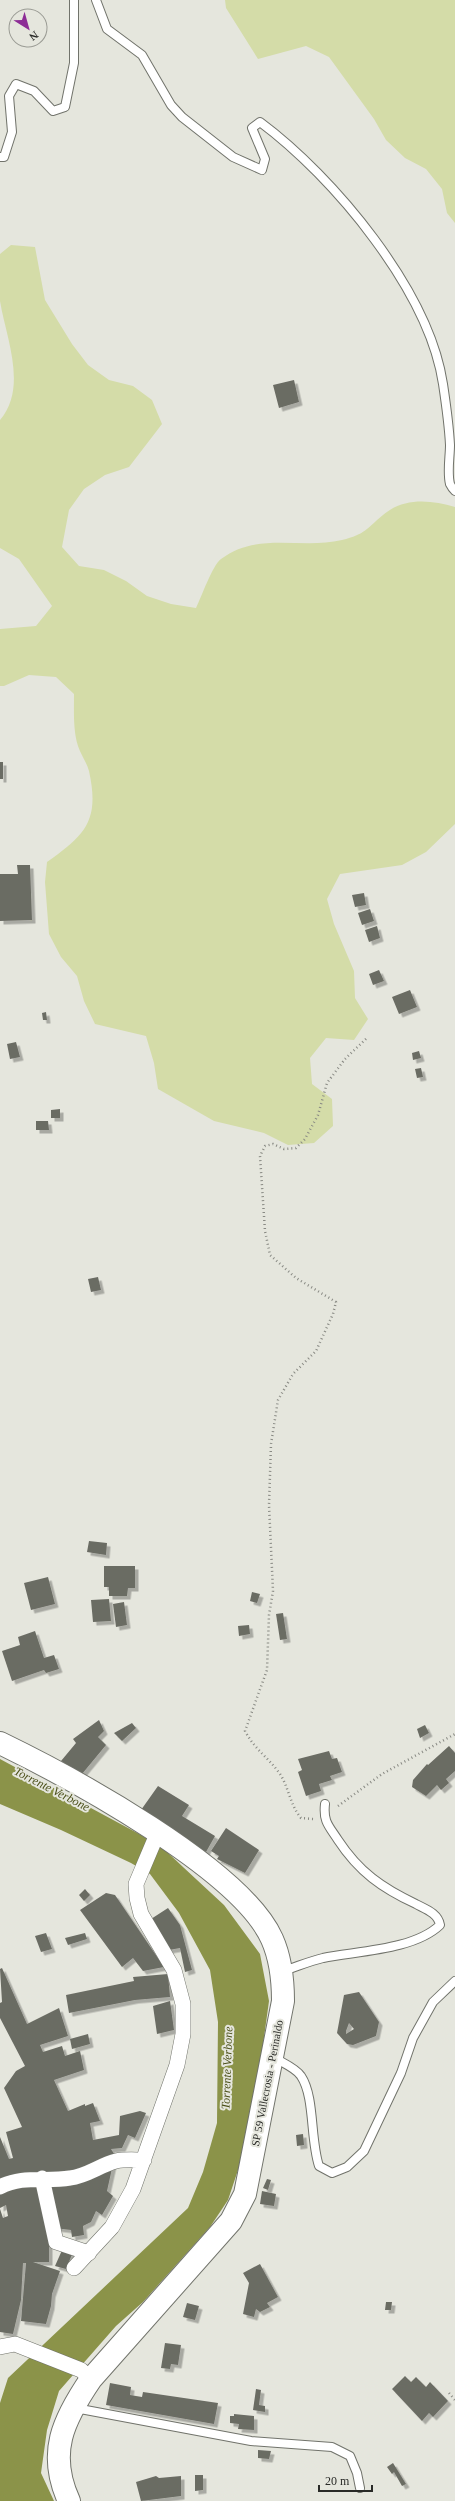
<svg xmlns="http://www.w3.org/2000/svg" width="455" height="2501" viewBox="0 0 455 2501" font-family="Georgia,serif">
  <style>
    .green { fill: #d4dca8 }
    .water { fill: #8b9349 }
    .building { fill: #6b6c64; fill-rule: evenodd; filter: url(#shadow) }
    .lines { fill: none; stroke-linecap: round; stroke-linejoin: round }
    .lane-casing { stroke: #71736b; stroke-width: 10 }
    .street-casing { stroke: #71736b; stroke-width: 16 }
    .secondary-casing { stroke: #71736b; stroke-width: 24 }
    .path { stroke: #898a84; stroke-width: 2.5; stroke-dasharray: 1 3; stroke-linecap: butt }
    .lane { stroke: #fff; stroke-width: 8 }
    .street { stroke: #fff; stroke-width: 15 }
    .secondary { stroke: #fff; stroke-width: 22 }
    .labels { text-anchor: middle; dominant-baseline: central; stroke-width: 4; stroke-linejoin: round; paint-order: stroke }
    .street-label { font-size: 11px; fill: #292a27; stroke: #e5e6dd }
    .water-label { font-size: 12px; font-style: italic; fill: #4a4f18; stroke: #e5e6dd }
  </style>
  <defs>
    <filter id="shadow"><feDropShadow dx="3.5" dy="3.5" stdDeviation="0" flood-color="#0004"/></filter>
  </defs>
  <rect width="100%" height="100%" fill="#e5e6dd"/>
  <!-- green -->
  <path class="green" d="M225,0h230v223l-8,-10 -5,-24 -16,-20 -21,-11 -19,-18 -12,-21 -45,-62 -23,-11 -48,13 -32,-51z
    M11,245l24,2 10,53 27,44 16,21 21,15 24,6 19,14 10,24 -33,43 -24,8 -21,14 -15,21 -7,37 17,19 25,4 22,11 21,15 24,8 25,4c6,-12 16,-42 25,-49 37,-28 80,-9 121,-19 24,-6 24,-11 41,-25 21,-18 48,-15 72,-8v317l-29,28 -24,13 -62,9 -13,25 7,25 20,47 1,27 13,21 -14,21 -28,-2 -16,20 2,26 20,15 1,27 -19,17 -26,2 -24,-12 -50,-12 -56,-32 -4,-26 -8,-27 -51,-12 -11,-23 -7,-25 -16,-19 -12,-23 -4,-52 2,-20c38,-27 53,-41 42,-91 -2,-8 -8,-16 -11,-25 -5,-16 -4,-35 -4,-52l-18,-17 -27,-2 -25,11h-4v-57l36,-3 16,-20 -33,-47 -19,-11v-128c28,-33 6,-82 0,-119 0,-15 0,-32 0,-47z"/>
  <!-- water -->
  <path class="water" d="M0,1759l141,76 25,16 17,16 41,38 36,49 9,47 -11,80 -16,77 -14,42 -18,27 -67,75 -27,24 -57,65 -12,39 -6,43 13,28h-54v-98l8,-25 180,-170 15,-36 14,-49 1,-101 -8,-52 -31,-57 -29,-39 -19,-11 -70,-33 -61,-26z"/>
  <!-- building -->
  <path class="building" d="M294,380l5,22 -20,6 -6,-23z
    M0,762h3v17h-3z
    M17,865h13l2,55 -32,1v-47h18z
    M364,893l2,12 -11,2 -3,-12z
    M370,909l4,12 -12,4 -4,-12z
    M377,926l3,12 -11,4 -4,-12z
    M379,970l5,11 -11,4 -4,-11z
    M410,990l7,17 -18,7 -7,-17z
    M46,1012l1,8h-4l-1,-7z
    M16,1042l4,15 -10,2 -3,-15z
    M419,1051l2,7 -8,2 -1,-7z
    M421,1068l2,9 -6,1 -2,-9z
    M60,1109v9h-9v-8z
    M36,1121h12l1,9h-13z
    M98,1277l3,13 -10,2 -3,-13z
    M89,1541l18,2 -1,12 -19,-3z
    M104,1566h31v22h-7l-1,8h-18v-9h-5z
    M48,1577l7,27 -24,6 -7,-27z
    M252,1592l8,2 -3,9 -7,-2z
    M109,1599l2,22 -18,1 -2,-22z
    M124,1602l3,23 -11,2 -3,-23z
    M283,1613l4,26 -7,1 -4,-26z
    M249,1625l1,9 -11,2 -1,-10z
    M35,1631l9,27 10,-3 5,14 -13,4 -2,-3 -32,11 -10,-30 18,-6 -2,-8z
    M99,1720l5,11 -6,6 8,8 -24,29 -21,-13 15,-18 -3,-4z
    M132,1723l4,5 -14,13 -8,-8z
    M425,1725l4,8 -9,5 -3,-9z
    M449,1746l6,7v18l-9,8 3,4 -8,7 -4,-5 -11,11 -14,-9 1,-7 14,-16 1,1z
    M329,1751l3,8 5,-1 5,14 -12,4 2,4 -13,4 2,7 -15,5 -8,-24 4,-2 -4,-11z
    M158,1786l31,19 -7,11 33,20 -9,16 -65,-42z
    M226,1828l33,22 -14,23 -28,-14 2,-3 -8,-5z
    M85,1889l5,6 -6,6 -5,-6z
    M106,1893l9,2 49,72 -21,4 -10,-13 -11,9 -42,-57z
    M168,1908l12,17 12,45 -7,2 -5,-24 -11,2 -18,-31z
    M46,1933l6,16 -11,3 -6,-16z
    M85,1933l2,6 -19,6 -3,-7z
    M2,1968l25,56 32,-16 9,28 -28,9 3,7 19,-6 3,10 15,-5 4,19 -30,10 14,31 17,-7v2l8,-3 7,18 -10,2 3,17 26,-5 1,-19 20,-5 6,2 -11,25 -7,-3 -6,13 -11,1 5,8 -34,17 -82,8v-45l9,22 4,-1 -7,-26 16,-5 -18,-39 12,-17 9,-5 -25,-48v-15l2,-1 -2,-33z
    M168,1974l2,23 -35,3 -66,13 -3,-18 68,-14 -1,-4z
    M359,1992l20,30 -3,14 -23,9 -6,-1 -10,-11 7,-38zM349,2023l5,6 -8,5v-3z
    M170,2001l4,29 -17,4 -4,-28z
    M88,2034l2,10 -18,5 -2,-10z
    M303,2134l1,11 -7,1 -1,-11z
    M113,2164l-6,27 6,5 -11,19 -6,-4 -5,11 -8,4 1,9 -12,2 -1,-7 -17,-2 -9,-46z
    M267,2179l4,1 -3,10 -5,-2z
    M38,2180l11,55v27h-16l27,9 -8,23 -1,12 -5,18 -25,-3 5,-58h-3l-2,37 -8,34 -13,-2v-123l3,9 5,-2 -2,-11 -6,3v-24z
    M262,2191l14,3 -2,12 -14,-2z
    M63,2248l10,4 -7,17 -11,-3z
    M260,2264l18,33 -11,6 3,4 -10,5 -4,-3 -2,8 -11,-3 6,-31 -6,-10z
    M386,2302h6l-1,8h-6z
    M187,2303l12,3 -4,14 -12,-3z
    M165,2343l16,2 -3,20 -7,-1 -1,5 -9,-1z
    M405,2376l6,6 5,-5 10,10 4,-5 18,19 -15,16 -4,-4 -7,8 -30,-32z
    M110,2383l21,4 -1,8 12,2 1,-5 75,11 -4,21 -108,-19z
    M256,2389l5,1 -2,15 6,1v6l-12,-2z
    M234,2414l20,2v14l-16,-1 1,-5 -9,-1v-7h4z
    M258,2450l13,1 -2,8 -11,-1z
    M393,2463l13,21 -4,2 -8,-14 -2,2 -5,-7z
    M195,2475h8v15l-8,1z
    M156,2476l3,2 22,-2v20l-40,5 -5,-19z"/>
  <g class="lines">
    <!-- lane casing -->
    <g class="lane-casing">
      <path id="lane" d="M96,0l11,29 35,26 29,50 11,12 51,40 29,13 3,-11 -13,-31 8,-6c74,55 169,169 183,262 3,20 6,41 7,61 0,12 -3,27 0,39 1,2 3,5 5,7
        M0,157h4l8,-25 -3,-36 7,-12 18,7 19,20 12,-4 9,-44v-63
        M283,1971c13,-4 27,-10 40,-13 34,-7 91,-8 117,-33 -2,-12 -15,-16 -24,-21 -34,-16 -57,-32 -78,-64 -9,-14 -15,-18 -13,-36
        M273,2057c8,5 23,11 28,19 14,21 9,63 18,90l13,7 15,-6 17,-16 37,-78 12,-35 20,-36 22,-21
        M75,2408l176,33 81,6 18,9 7,17 3,15"/>
    </g>
    <!-- street casing -->
    <g class="street-casing">
      <path id="street" d="M42,2178l14,64 33,11
        M0,2187c22,-12 46,-5 70,-9 17,-2 30,-13 46,-17 8,-2 19,-1 28,-1
        M74,2268l38,-41 21,-38 44,-124 6,-31v-30l-9,-34 -33,-56 -4,-16 -1,-14 22,-52
        M0,2347l15,-3 66,26 10,9"/>
    </g>
    <!-- secondary casing -->
    <g class="secondary-casing">
      <path id="secondary" d="M0,1743c70,34 241,126 272,196 9,20 11,40 11,62l-38,193 -14,27 -140,158c-28,41 -44,74 -22,122"/>
    </g>
    <!-- path -->
    <path class="path" d="M338,1806l44,-32 73,-40
      M313,1819l-12,-1c-11,-13 -12,-30 -21,-44 -11,-16 -25,-24 -35,-43l22,-61 2,-55 4,-24 -4,-86 2,-61 7,-44 15,-26 23,-23 17,-37 3,-12 -40,-24 -26,-23 -5,-24 -5,-75 5,-10 8,-2 11,5 12,-1 9,-9 13,-24 9,-32 18,-24 22,-21
      M449,2393l6,7"/>
    <!-- lane -->
    <use href="#lane" class="lane"/>
    <!-- street -->
    <use href="#street" class="street"/>
    <!-- secondary -->
    <use href="#secondary" class="secondary"/>
  </g>
  <g class="labels">
    <!-- street labels -->
    <g class="street-label">
      <text transform="translate(267 2083) rotate(-79)">SP 59 Vallecrosia - Perinaldo</text>
    </g>
    <!-- water labels -->
    <g class="water-label">
      <text transform="translate(52 1789) rotate(27)">Torrente Verbone</text>
      <text transform="translate(227 2068) rotate(-88)">Torrente Verbone</text>
    </g>
  </g>
  <!-- north arrow -->
  <g transform="translate(28 28) rotate(143)"><circle r="19" fill="#e5e6dd" stroke="#9a9b94"/>
  <path d="M0-3L7 15L0 10L-7 15Z" fill="#8d2d96"/>
  <text y="-6" font-size="11" font-weight="bold" text-anchor="middle" fill="#292a27">N</text>
  </g>
  <!-- scale -->
  <path d="M319 2485v6h53v-6" fill="none" stroke="#292a27" stroke-width="2"/>
  <text x="325" y="2485" font-size="12" fill="#292a27" stroke="#e5e6dd" stroke-width="3" paint-order="stroke">20 m</text>
</svg>
